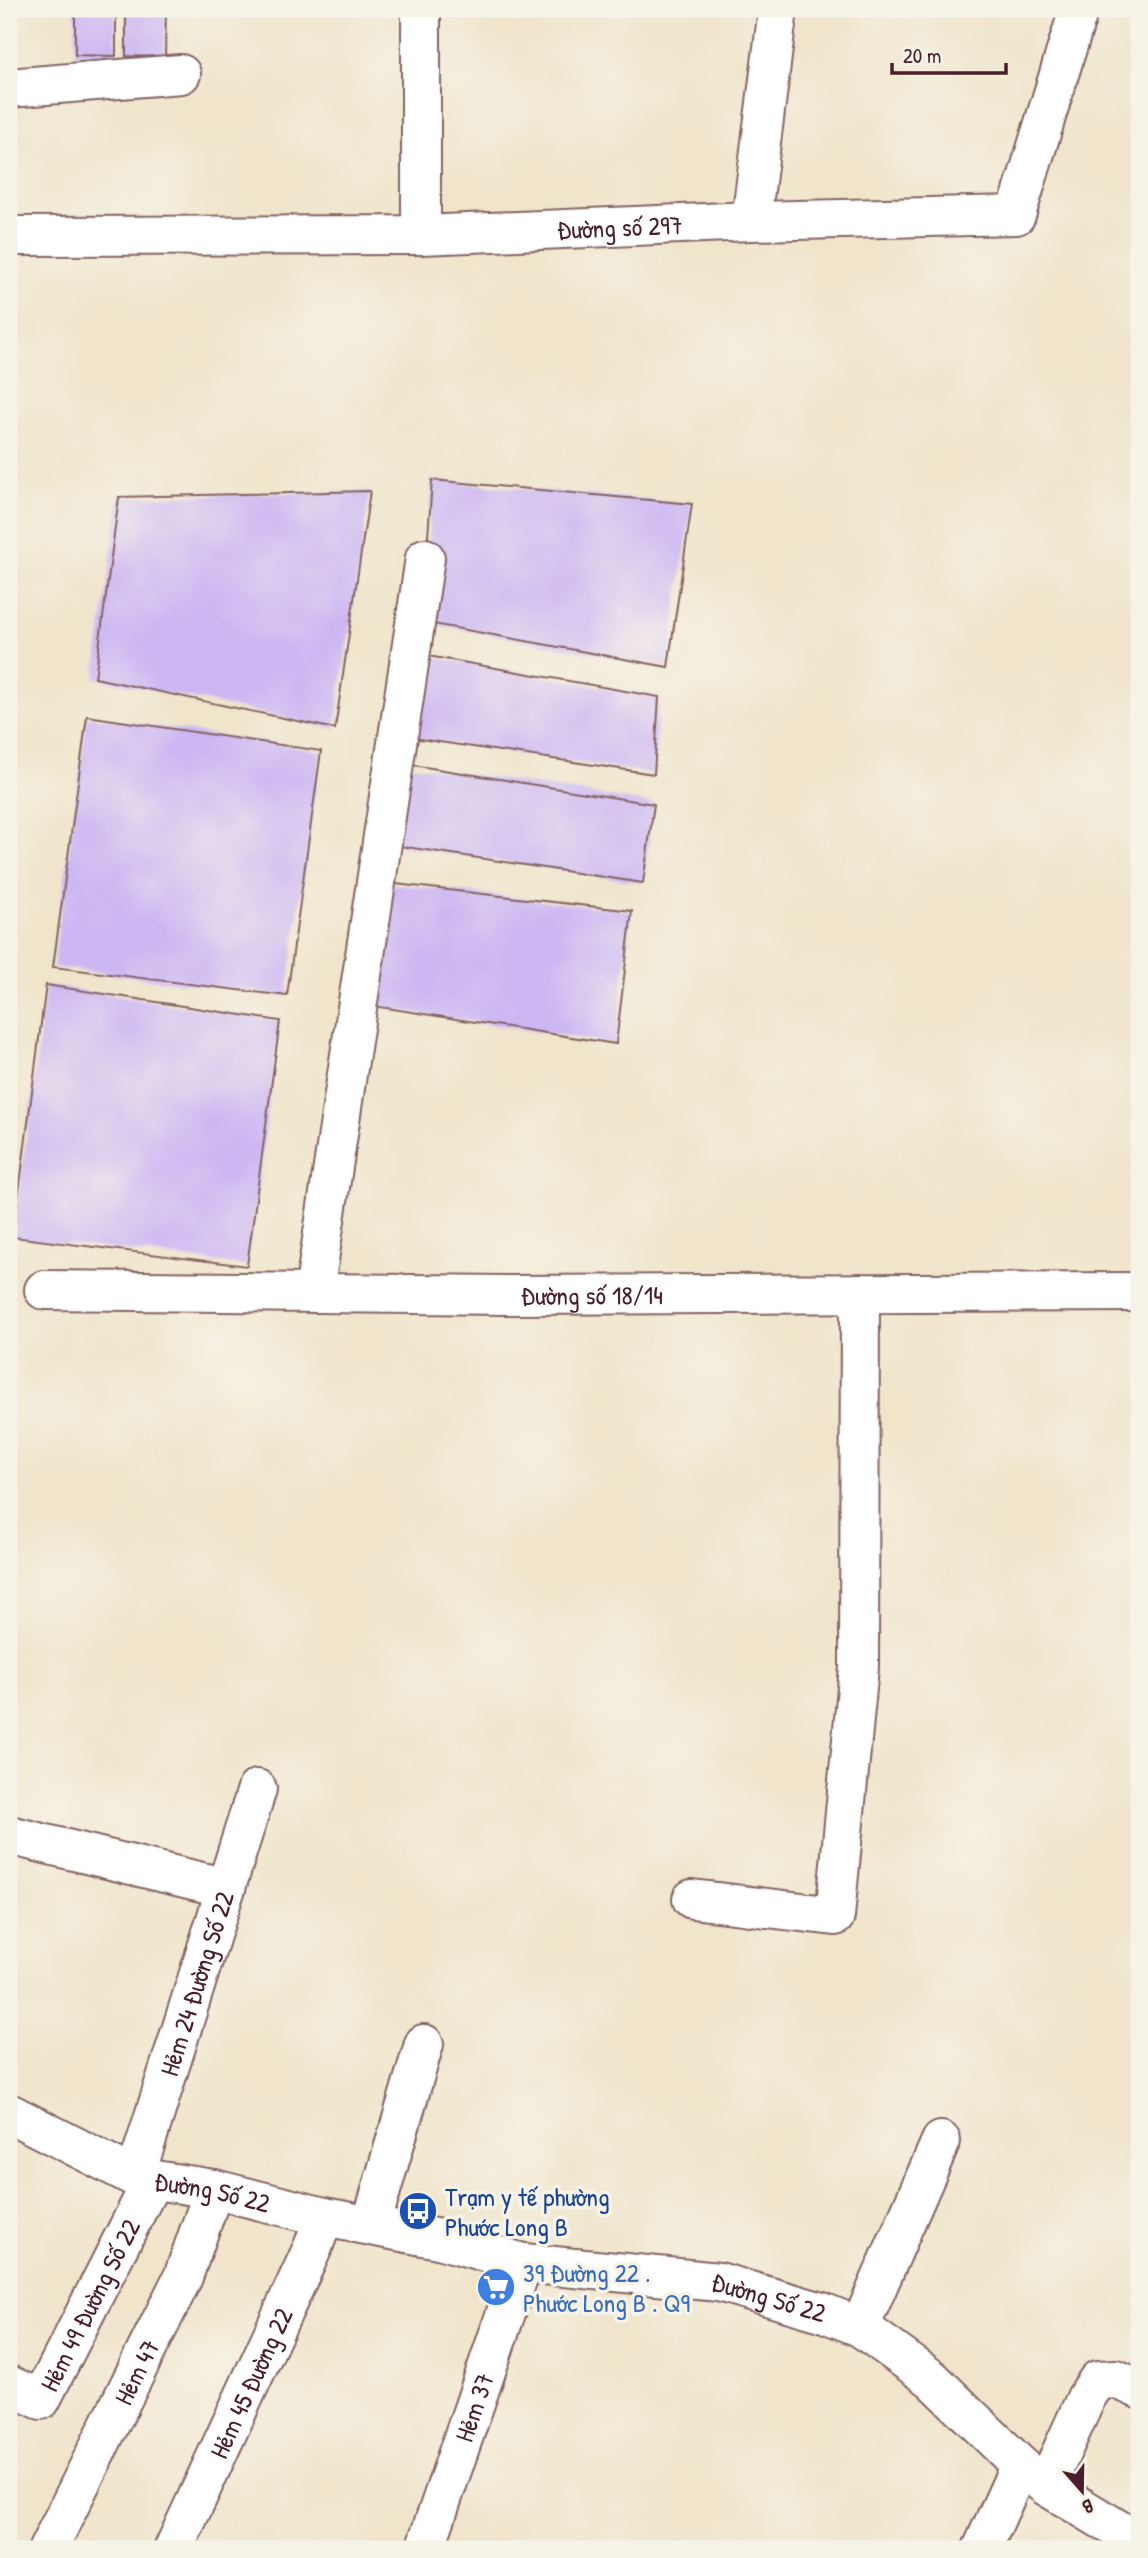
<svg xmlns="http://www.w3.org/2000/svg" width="1148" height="2558" viewBox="0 0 1148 2558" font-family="'Patrick Hand',sans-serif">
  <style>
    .building { fill: #cdb7f3 }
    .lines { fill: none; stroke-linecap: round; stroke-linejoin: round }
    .minor-casing { stroke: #846463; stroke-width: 42 }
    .minor { stroke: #fff; stroke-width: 38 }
    .labels { text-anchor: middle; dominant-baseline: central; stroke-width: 7; stroke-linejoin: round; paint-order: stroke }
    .street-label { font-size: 26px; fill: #4a1f2b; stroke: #f7f3e8 }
    .transit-label { font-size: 26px; fill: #164399; stroke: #f7f3e8; text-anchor: start }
    .shop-label { font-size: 26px; fill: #366cbe; stroke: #f7f3e8; text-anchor: start }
  </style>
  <rect width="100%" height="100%" fill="#f7f3e8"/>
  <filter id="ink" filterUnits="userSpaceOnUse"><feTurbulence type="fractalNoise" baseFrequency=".0143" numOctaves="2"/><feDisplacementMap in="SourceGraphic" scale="14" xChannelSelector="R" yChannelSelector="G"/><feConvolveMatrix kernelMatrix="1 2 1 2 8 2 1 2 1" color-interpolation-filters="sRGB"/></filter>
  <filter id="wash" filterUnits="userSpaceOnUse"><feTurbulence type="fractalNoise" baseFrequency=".00686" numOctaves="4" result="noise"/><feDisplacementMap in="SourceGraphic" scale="28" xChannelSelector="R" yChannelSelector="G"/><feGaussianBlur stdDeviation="1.57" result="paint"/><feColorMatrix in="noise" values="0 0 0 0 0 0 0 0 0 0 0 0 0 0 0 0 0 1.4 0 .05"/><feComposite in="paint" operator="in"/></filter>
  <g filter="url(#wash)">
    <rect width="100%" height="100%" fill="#f0e5cb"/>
    <g id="blocks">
      <!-- building -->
      <path class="building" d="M75,9h41v47l-41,-1z
        M126,9h40l-1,48 -39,-1z
        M432,480l260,24 -24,163 -246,-45z
        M370,491l-35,238 -240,-51 24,-181z
        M417,654l242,43 -5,77 -248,-37z
        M87,716l234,35 -34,245 -234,-29z
        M400,763l254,41 -11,79 -244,-37z
        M378,882l254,29 -16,133 -249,-39z
        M46,985l234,36 -33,245 -234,-29z"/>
    </g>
  </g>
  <g filter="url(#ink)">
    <use href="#blocks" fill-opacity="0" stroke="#846463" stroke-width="2"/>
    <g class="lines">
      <!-- minor casing -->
      <g class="minor-casing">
        <g id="minor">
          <path d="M9,88l172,-14"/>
          <path d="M751,221l27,-212"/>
          <path d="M421,235v-226"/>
          <path id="s1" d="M9,236l412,-1 330,-14 265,-6 63,-206"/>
          <path id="s2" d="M44,1290l463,5 632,-3"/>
          <path d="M314,1293l111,-735"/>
          <path d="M9,1835l217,53"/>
          <path d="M692,1899l143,17 24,-249 1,-374"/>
          <path id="s3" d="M9,2113l126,64 79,12 110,28 115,22 84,24 196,19 103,30 38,15 72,52 88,86 26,21 93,56"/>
          <path id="s4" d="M135,2177l122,-388"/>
          <path d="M371,2225l53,-181"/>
          <path d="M860,2327l81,-186"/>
          <path id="s5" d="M9,2385l32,15 112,-221"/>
          <path d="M1046,2486l41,-90 11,-16 18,-1 23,10"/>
          <path id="s6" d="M174,2548l139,-301 11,-30"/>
          <path id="s7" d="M48,2549l135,-272 31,-88"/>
          <path id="s8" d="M425,2549l98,-286"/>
          <path d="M982,2549l38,-84"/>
        </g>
      </g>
      <!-- minor -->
      <use href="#minor" class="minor"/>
    </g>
  </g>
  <!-- icons -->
  <defs>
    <g id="bus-disc" transform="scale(2.0125)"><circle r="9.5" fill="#1a4fb4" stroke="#f7f3e8"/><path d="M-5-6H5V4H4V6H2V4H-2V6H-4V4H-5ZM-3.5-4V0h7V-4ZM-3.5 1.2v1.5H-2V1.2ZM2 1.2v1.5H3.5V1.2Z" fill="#fff"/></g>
    <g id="supermarket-disc" transform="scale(2.0125)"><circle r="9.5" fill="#3f7fe0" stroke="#f7f3e8"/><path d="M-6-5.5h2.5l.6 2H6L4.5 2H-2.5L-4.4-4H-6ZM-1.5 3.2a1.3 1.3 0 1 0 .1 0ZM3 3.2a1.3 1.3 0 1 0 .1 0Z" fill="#fff"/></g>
  </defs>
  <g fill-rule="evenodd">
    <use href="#bus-disc" x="418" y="2211"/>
    <use href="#supermarket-disc" x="496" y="2287"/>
  </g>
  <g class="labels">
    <!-- street labels -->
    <g class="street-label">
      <text stroke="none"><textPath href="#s1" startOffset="611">Đường số 297</textPath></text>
      <text stroke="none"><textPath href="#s2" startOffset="548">Đường số 18/14</textPath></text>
      <text stroke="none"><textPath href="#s4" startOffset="203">Hẻm 24 Đường Số 22</textPath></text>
      <text stroke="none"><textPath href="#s3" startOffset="220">Đường Số 22</textPath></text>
      <text stroke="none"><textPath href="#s3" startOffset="788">Đường Số 22</textPath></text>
      <text stroke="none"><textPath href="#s5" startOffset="142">Hẻm 49 Đường Số 22</textPath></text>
      <text stroke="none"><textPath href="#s7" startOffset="198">Hẻm 47</textPath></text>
      <text stroke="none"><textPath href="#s6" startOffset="182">Hẻm 45 Đường 22</textPath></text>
      <text stroke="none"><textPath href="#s8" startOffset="150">Hẻm 37</textPath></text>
    </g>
    <!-- transit labels -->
    <g class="transit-label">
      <text x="445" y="2196">Trạm y tế phường<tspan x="445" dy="30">Phước Long B</tspan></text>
    </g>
    <!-- shop labels -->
    <g class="shop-label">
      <text x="523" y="2272">39 Đường 22 .<tspan x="523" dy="30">Phước Long B . Q9</tspan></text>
    </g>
  </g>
  <!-- margin -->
  <rect width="1148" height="2558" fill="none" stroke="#f7f3e8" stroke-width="35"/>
  <!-- north arrow -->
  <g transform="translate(1082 2491) rotate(160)" stroke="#f7f3e8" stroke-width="5" paint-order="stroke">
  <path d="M0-5L12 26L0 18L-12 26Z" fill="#4a1f2b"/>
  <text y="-10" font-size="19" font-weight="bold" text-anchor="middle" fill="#4a1f2b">B</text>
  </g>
  <!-- scale -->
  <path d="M892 63v10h114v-10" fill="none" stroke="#4a1f2b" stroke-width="3.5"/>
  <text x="903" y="63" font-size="21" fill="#4a1f2b" stroke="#f7f3e8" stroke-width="5" paint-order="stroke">20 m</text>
</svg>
